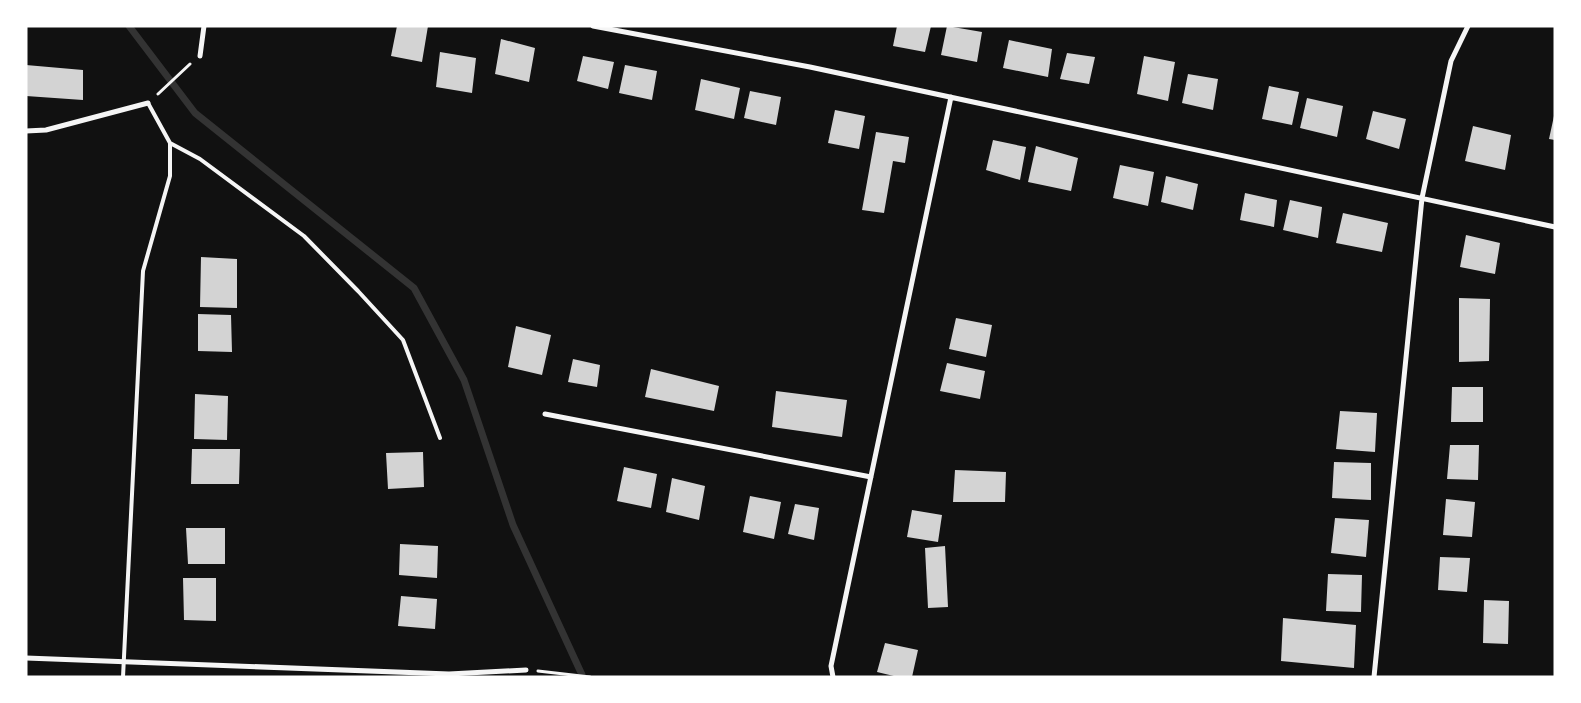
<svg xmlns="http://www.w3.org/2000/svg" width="1581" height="703" viewBox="0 0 1581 703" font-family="Arial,sans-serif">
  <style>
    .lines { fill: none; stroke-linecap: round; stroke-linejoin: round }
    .stream { stroke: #333; stroke-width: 7 }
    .building { fill: #d3d3d3 }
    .path { stroke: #f5f5f5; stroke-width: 3 }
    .service { stroke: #f5f5f5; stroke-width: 4 }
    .minor { stroke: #f5f5f5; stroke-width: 5 }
  </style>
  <rect width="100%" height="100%" fill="#111"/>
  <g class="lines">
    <!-- stream -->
    <path class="stream" d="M129,26l66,87 219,175 50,92 49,145 70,152"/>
  </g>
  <!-- building -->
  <path class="building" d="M397,26h31l-6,36 -31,-6z
    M897,26h34l-6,26 -32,-6z
    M947,26l35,6 -5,30 -36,-7z
    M501,39l34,9 -6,34 -34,-8z
    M1009,40l43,9 -4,28 -45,-9z
    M440,52l36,6 -4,35 -36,-6z
    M1067,53l28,4 -6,27 -29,-5z
    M583,56l31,6 -6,27 -31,-8z
    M1144,56l31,6 -7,39 -31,-7z
    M26,65l57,5v30l-57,-4z
    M625,65l32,6 -5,29 -33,-7z
    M1188,74l30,5 -5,31 -31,-7z
    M701,79l39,9 -6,31 -39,-9z
    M1269,86l30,6 -7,33 -30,-6z
    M750,91l31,6 -5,28 -32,-7z
    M1307,98l36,8 -6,31 -37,-9z
    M835,110l30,6 -6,33 -31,-6z
    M1373,111l33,8 -7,30 -33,-10z
    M1554,116l1,1v23l-6,-1z
    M1473,126l38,9 -6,35 -40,-9z
    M876,132l33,5 -4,26 -12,-2 -9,52 -22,-3z
    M993,140l33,7 -6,33 -34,-10z
    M1036,146l42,12 -7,33 -43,-9z
    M1120,165l34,7 -6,34 -35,-8z
    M1166,176l32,8 -5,26 -32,-8z
    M1245,193l32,7 -3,27 -34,-7z
    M1290,200l32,7 -4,31 -35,-8z
    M1343,213l45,10 -6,29 -46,-9z
    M1466,235l34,8 -5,31 -35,-7z
    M201,257l36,2v49l-37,-1z
    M1459,298l31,1 -1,62 -30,1z
    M198,314l33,1 1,37 -34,-1z
    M956,318l36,7 -6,32 -37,-8z
    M516,326l35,9 -9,40 -34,-8z
    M573,359l27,6 -3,22 -29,-5z
    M947,363l38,8 -5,28 -40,-8z
    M651,369l68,17 -5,25 -69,-14z
    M1452,387h31v35h-32z
    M776,391l71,9 -5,37 -70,-10z
    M195,394l33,2 -1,44 -33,-1z
    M1340,411l37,2 -2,39 -39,-3z
    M1450,445h29l-1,35 -31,-1z
    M192,449h48l-1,35h-48z
    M423,452l1,35 -36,2 -2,-36z
    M1334,462l37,1v37l-39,-2z
    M624,467l33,7 -6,34 -34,-7z
    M955,470l51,2 -1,30h-52z
    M672,478l33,8 -6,34 -33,-8z
    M750,496l31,6 -7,37 -31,-7z
    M1446,499l29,3 -3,35 -29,-2z
    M795,504l24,4 -5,32 -26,-6z
    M912,510l30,5 -4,27 -31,-5z
    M1335,518l34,2 -3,37 -35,-4z
    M186,528h39v36h-37z
    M400,544l38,2 -1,32 -38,-3z
    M945,546l3,61 -20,1 -3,-60z
    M1440,557l30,1 -3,34 -29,-2z
    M1328,574l34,1 -1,37 -35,-1z
    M183,578h33v43l-32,-1z
    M401,596l36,3 -2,30 -37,-3z
    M1484,600l25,1 -1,43 -25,-1z
    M1283,618l73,7 -2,43 -73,-7z
    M885,643l33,7 -6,27h-14l-21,-5z"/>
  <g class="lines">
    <!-- path -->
    <path class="path" d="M158,94l32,-30
      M538,671l52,6"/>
    <!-- service -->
    <path class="service" d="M170,143l30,16 104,77 54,55 45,49 37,98
      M123,677l20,-406 27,-95v-33l-22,-40"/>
    <!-- minor -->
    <path class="minor" d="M593,26l217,41 745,160
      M200,56l4,-30
      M26,131l20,-1 102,-27
      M545,414l326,63
      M26,658l423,16 77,-4
      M833,677l-2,-11 120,-569
      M1374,677l48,-479 29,-137 17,-35"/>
  </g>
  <!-- border -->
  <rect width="1581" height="703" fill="none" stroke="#ffffff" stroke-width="55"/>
</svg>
